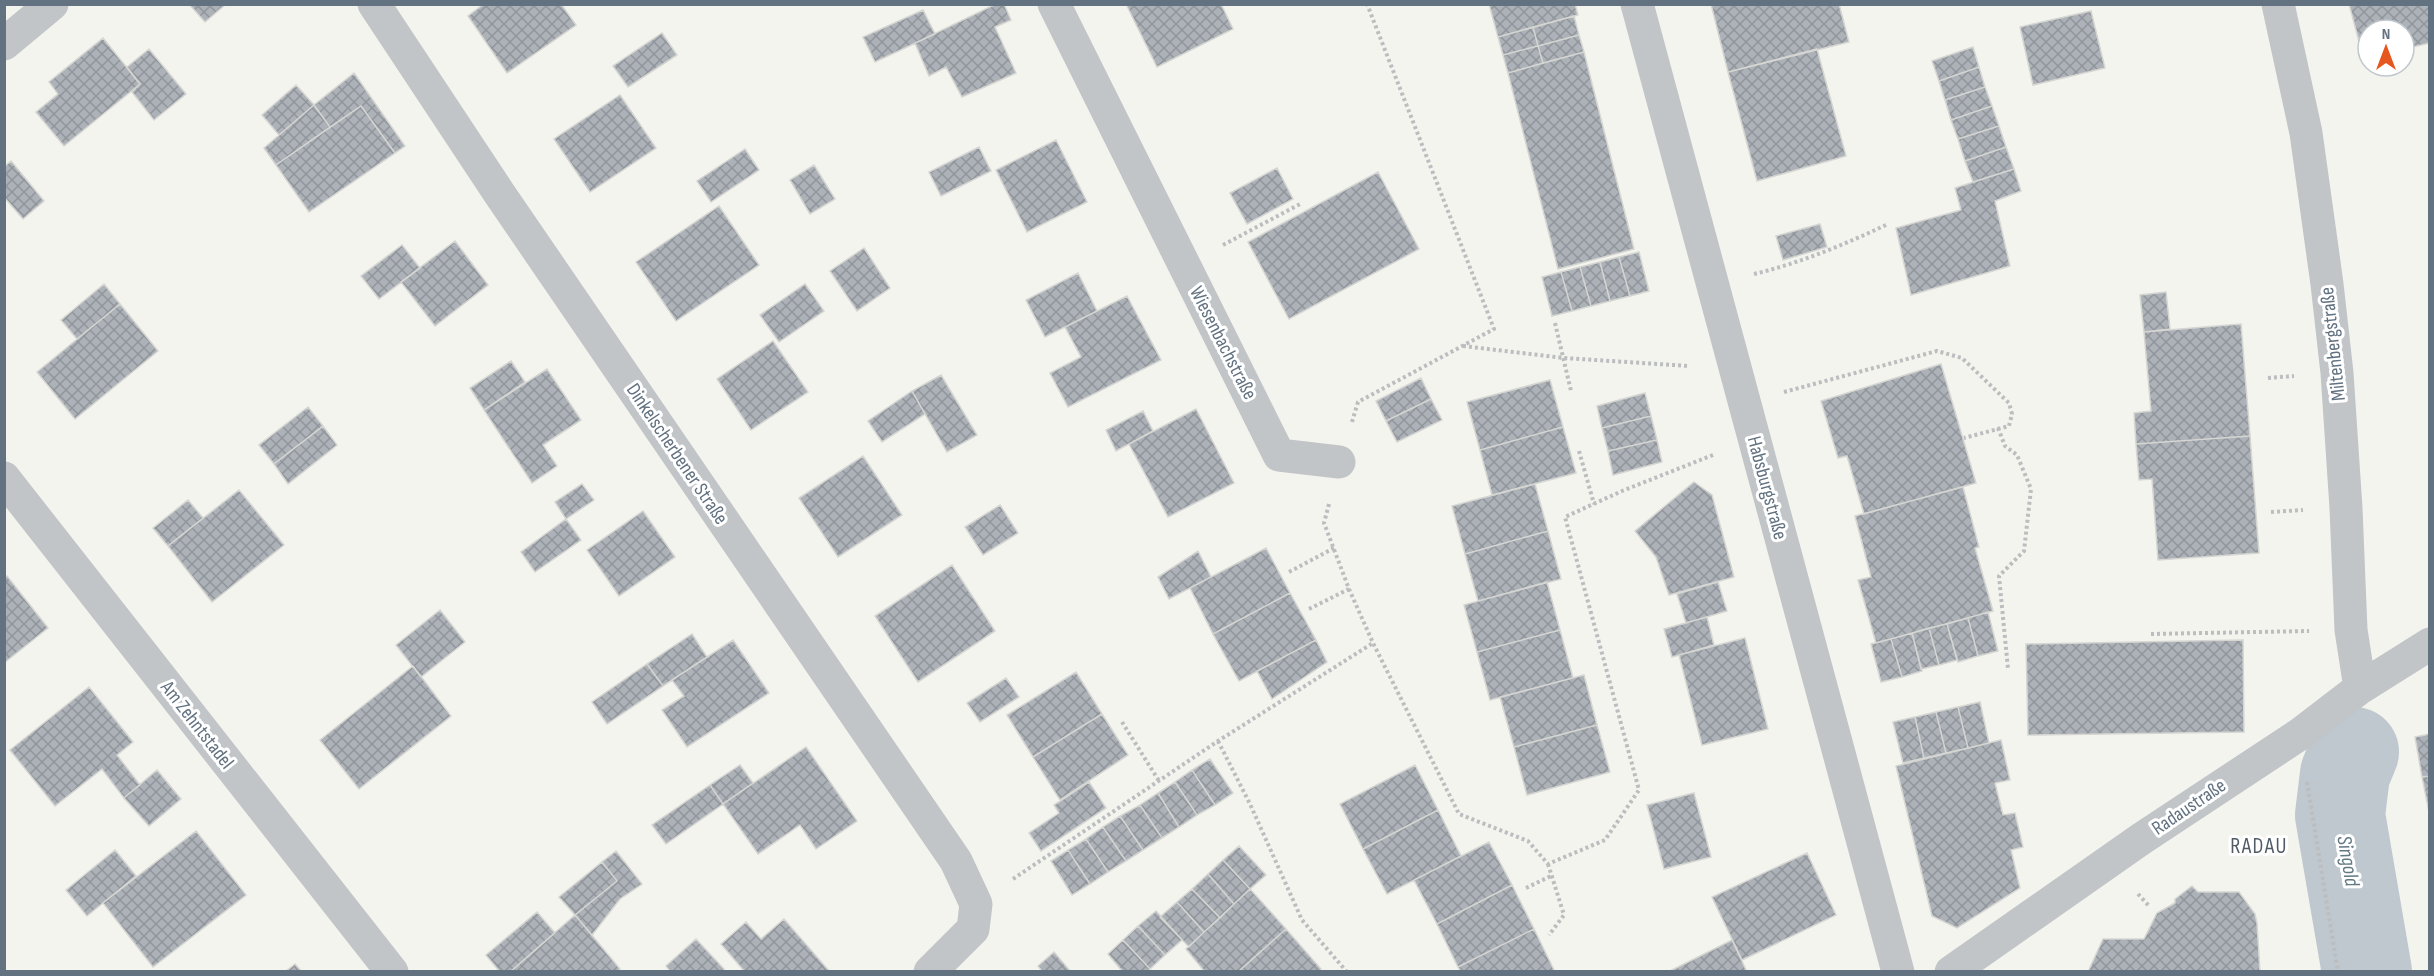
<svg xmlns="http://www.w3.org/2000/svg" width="2434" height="976" viewBox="0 0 2434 976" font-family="'Sofia Sans Condensed',sans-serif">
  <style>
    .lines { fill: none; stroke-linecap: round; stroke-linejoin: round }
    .river { stroke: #bfc8ce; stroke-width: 90 }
    .building { fill: url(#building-cross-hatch); stroke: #d5d5d2; stroke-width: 1.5 }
    .path { stroke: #bbbdbf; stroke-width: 4; stroke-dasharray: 3 3; stroke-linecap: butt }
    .minor { stroke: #c1c5c8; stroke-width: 33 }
    .labels { text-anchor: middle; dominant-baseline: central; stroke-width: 6; stroke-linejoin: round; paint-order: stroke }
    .street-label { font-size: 20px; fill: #627281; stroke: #fff }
    .water-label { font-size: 21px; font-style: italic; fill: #637a85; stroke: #fff }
    .quarter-label { font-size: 22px; letter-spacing: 1.5px; fill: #505b66; stroke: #fff }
  </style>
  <defs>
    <pattern id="building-cross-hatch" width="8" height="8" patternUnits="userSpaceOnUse" patternTransform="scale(1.5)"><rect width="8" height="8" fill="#acb2b8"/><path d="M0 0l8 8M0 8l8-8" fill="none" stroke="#8f959b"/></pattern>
  </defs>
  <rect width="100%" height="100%" fill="#f4f4ef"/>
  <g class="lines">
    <!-- river -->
    <path class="river" d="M2354,752l-9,22 -5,41 27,157"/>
  </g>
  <!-- building -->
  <path class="building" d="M189,4h37l-21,18z
    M484,4h77l15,21 -69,48 -39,-57z
    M996,4h8l7,16 -16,7 21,46 -54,24 -16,-30 -17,9 -14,-33z
    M1126,4h95l12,25 -76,38z
    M1489,4h86l3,11 -80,22z
    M1711,4h128l10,38 -121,30z
    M2349,4h81v39l-26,6v-19h-36v29l-4,1z
    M923,10l12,24 -60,28 -12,-25z
    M2091,11l14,57 -72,17 -13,-58z
    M1574,16l5,19 -41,11 -5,-19z
    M1533,27l5,19 -35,9 -5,-18z
    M662,33l15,22 -49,32 -15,-21z
    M1579,35l5,17 -41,11 -5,-17z
    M103,38l37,46 -76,62 -28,-34 22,-18 -9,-12z
    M1538,46l5,17 -35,10 -5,-18z
    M1973,47l6,20 -40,14 -7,-20z
    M149,49l37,45 -32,26 -22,-28 8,-8 -13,-17z
    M1817,49l29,107 -89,25 -29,-109z
    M1584,52l50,197 -76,20 -50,-196z
    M1979,67l6,20 -40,13 -6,-19z
    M354,73l51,73 -10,7 -34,-47 -31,21 -16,-22z
    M296,85l18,20 -35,30 -17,-20z
    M1985,87l7,19 -41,14 -6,-20z
    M620,95l36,53 -66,44 -36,-53z
    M314,105l16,22 -54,38 -12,-17z
    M361,106l34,47 -86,59 -33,-47z
    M1992,106l7,20 -41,13 -7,-19z
    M1999,126l7,21 -41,14 -7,-22z
    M1056,140l31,62 -60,30 -31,-62z
    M979,147l12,24 -50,25 -12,-24z
    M2006,147l8,22 -41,13 -8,-21z
    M745,149l14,21 -48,32 -14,-21z
    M11,161l33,40 -21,18 -19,-22v-30z
    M814,165l21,34 -25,15 -20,-34z
    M1277,168l16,31 -46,25 -17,-31z
    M2014,169l7,22 -26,10 15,65 -99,29 -15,-67 65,-18 -6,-22z
    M1378,172l41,77 -130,70 -41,-77z
    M719,206l40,59 -83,56 -40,-59z
    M1820,224l7,23 -44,13 -7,-24z
    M455,241l33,44 -53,41 -34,-44z
    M402,245l18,23 -41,31 -18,-23z
    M864,248l26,40 -33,23 -27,-40z
    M1639,252l10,39 -19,5 -11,-39z
    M1619,257l11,39 -20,5 -10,-39z
    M1600,262l10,39 -19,5 -11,-39z
    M1580,267l11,39 -19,5 -11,-39z
    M1561,272l11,39 -20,5 -10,-39z
    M1078,273l19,38 -52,26 -19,-37z
    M104,284l16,20 -43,35 -16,-19z
    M805,284l19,27 -45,31 -19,-27z
    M2166,292l4,37 -26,3 -4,-37z
    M1127,296l34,64 -93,47 -18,-34 31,-16 -16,-30z
    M120,304l38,47 -83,68 -38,-47z
    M2241,324l9,112 -114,8 -2,-31 17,-2 -7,-79z
    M773,341l35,51 -57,38 -34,-51z
    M511,361l14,21 -41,28 -14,-22z
    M1941,364l35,119 -112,31 -17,-58 -9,2 -17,-57z
    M547,369l34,51 -38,25 14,21 -25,17 -48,-73z
    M941,375l36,60 -30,17 -35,-61z
    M1421,378l10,21 -45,22 -10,-20z
    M1550,380l13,47 -83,23 -13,-48z
    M912,391l13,23 -43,28 -14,-21z
    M1645,393l6,23 -49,12 -5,-22z
    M1431,399l11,21 -45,22 -11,-21z
    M308,407l15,19 -49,38 -15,-19z
    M1196,409l38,74 -66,34 -39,-73z
    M1143,411l10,20 -37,20 -10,-21z
    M1651,416l6,24 -49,11 -6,-23z
    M323,426l14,19 -49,39 -14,-20z
    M1563,427l13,46 -84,22 -12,-45z
    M2250,436l9,117 -101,7 -6,-81 -13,1 -3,-36z
    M1657,440l5,22 -49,13 -5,-24z
    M863,456l39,59 -64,42 -39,-59z
    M1694,482l18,13 22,82 -65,18 -13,-38 -21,-26z
    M582,484l12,16 -28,19 -11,-17z
    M1535,484l13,47 -83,23 -13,-48z
    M1963,487l16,60 -4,1 18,63 -117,32 -18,-63 13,-3 -16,-61z
    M239,490l45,55 -72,57 -44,-56z
    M188,500l15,18 -35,28 -15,-18z
    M1000,505l18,28 -35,22 -18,-28z
    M643,511l32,46 -56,39 -32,-46z
    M566,519l15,21 -46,32 -14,-20z
    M1548,531l13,48 -83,22 -13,-47z
    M1266,548l24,45 -77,41 -23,-46z
    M1198,551l13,26 -42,22 -11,-22z
    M952,565l43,66 -77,51 -43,-66z
    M7,576l41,52 -44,35v-85z
    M1547,582l13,48 -83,22 -13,-47z
    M1718,582l9,29 -41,12 -9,-29z
    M1290,593l26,47 -77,41 -26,-47z
    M440,610l25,32 -44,35 -25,-32z
    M1988,612l10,39 -20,5 -10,-38z
    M1707,617l7,28 -42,12 -8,-28z
    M1968,618l10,38 -20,6 -11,-38z
    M1947,624l10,36 -18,5 -10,-37z
    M1929,628l10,37 -18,4 -9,-36z
    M1560,630l13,48 -83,22 -13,-48z
    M1912,633l10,38 -20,6 -11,-38z
    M692,634l15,23 -44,29 -16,-22z
    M1745,638l23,91 -66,16 -23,-90z
    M1891,639l11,38 -21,5 -10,-38z
    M733,640l36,53 -82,54 -25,-37 22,-14 -12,-16z
    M1316,640l11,22 -55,37 -15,-28z
    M2243,640l1,92 -216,3 -2,-91z
    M647,664l16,22 -56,38 -15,-22z
    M413,666l38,50 -92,73 -39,-49z
    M1076,672l26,42 -69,43 -26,-42z
    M1584,675l13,50 -83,22 -14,-50z
    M1006,678l13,19 -39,25 -13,-19z
    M89,687l44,55 -16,13 23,30 -16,13 -22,-29 -47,37 -45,-56z
    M1980,702l9,41 -21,5 -10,-41z
    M1958,707l10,41 -22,5 -10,-41z
    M1936,712l10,41 -22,5 -9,-41z
    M1102,714l26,41 -68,45 -27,-43z
    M1915,717l9,41 -21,5 -10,-41z
    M1597,725l13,47 -83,23 -13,-48z
    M2430,734v42l-8,1 -7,-40z
    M2001,740l9,40 -15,3 8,32 12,-2 8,34 -12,3 9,38 -63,40 -25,-12 -36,-150z
    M806,747l51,74 -41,28 -16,-24 -42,29 -35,-50z
    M1210,759l23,34 -18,12 -23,-35z
    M740,765l13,18 -30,21 -13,-19z
    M1415,765l23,45 -75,39 -23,-45z
    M157,770l24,29 -32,27 -25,-28z
    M1192,770l23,35 -18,10 -22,-33z
    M2430,776v41l-8,-40z
    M1089,782l17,26 -65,43 -12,-18 30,-20 -5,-8z
    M1175,782l22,33 -18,12 -21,-34z
    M710,785l13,19 -57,40 -14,-19z
    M1158,793l21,34 -17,11 -22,-33z
    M1694,793l17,64 -47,12 -17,-64z
    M1140,805l22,33 -19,12 -23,-34z
    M1438,810l23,46 -74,38 -24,-45z
    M1120,816l23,34 -17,11 -23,-34z
    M1103,827l23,34 -18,11 -22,-33z
    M196,831l50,64 -93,72 -50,-64z
    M1086,839l22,33 -18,12 -22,-34z
    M1489,842l23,43 -75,39 -23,-44z
    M1239,846l27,29 -16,14 -27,-29z
    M115,850l21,26 -49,40 -21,-26z
    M1068,850l22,34 -18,11 -21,-34z
    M616,851l26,33 -22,15 -28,36 -17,-20 42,-34 -15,-19z
    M1807,853l29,62 -94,45 -30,-63z
    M1223,860l27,29 -16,15 -26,-30z
    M602,862l15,19 -42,34 -16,-18z
    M1208,874l26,30 -14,14 -28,-29z
    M1512,885l22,44 -76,38 -21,-43z
    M2192,886l6,6h41l16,22 2,9 3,49h-172l15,-33h41l13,-26 18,-10v-4z
    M1192,889l28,29 -16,14 -27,-30z
    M1250,889l36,40 -48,43h-33l-19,-23z
    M1177,902l27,30 -15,15 -29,-30z
    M1156,911l26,29 -17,15 -27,-29z
    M537,912l18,21 -45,39h-10l-14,-17z
    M575,915l45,54 -3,3h-107z
    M784,919l46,53h-85l-24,-28 25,-22 15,17z
    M1138,926l27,29 -15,14 -27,-29z
    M1286,929l35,40 -2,3h-81z
    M1534,929l21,43h-94l-3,-5z
    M696,939l28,30 -2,3h-51l-5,-6z
    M1123,940l27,29 -2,3h-25l-15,-18z
    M1732,940l15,32h-79z
    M1054,952l17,20h-28l-5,-6z
    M295,964l7,8h-17z"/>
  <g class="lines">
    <!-- path -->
    <path class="path" d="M1223,245l79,-42
      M1754,274c46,-11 92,-30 134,-50
      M1555,323l16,68
      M1463,346l101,12 125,8
      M2268,378l26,-2
      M1784,392l153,-41 25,7 47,45 3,11 -3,12 -45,12
      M1352,422l6,-20 136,-73 -127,-325
      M1998,428l7,18 12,9 14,34 -7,62 -25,25 9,93
      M1579,451l15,53
      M1329,504l-5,19 25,66 24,54 86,171 69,27 20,23 57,-24 34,-50 -74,-273 57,-26 91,-36
      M2271,512l32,-2
      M1289,572l45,-24
      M1309,609l40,-20
      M2151,634l158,-3
      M1122,722l37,59
      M1218,741l32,63 52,116 45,52
      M2307,782l31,190
      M1548,864l16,51 -15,20
      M1013,879l205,-138 155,-98
      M1526,888l25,-12
      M2138,894l12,13"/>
    <!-- minor -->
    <path class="minor" d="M374,4l125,189 457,668 20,43 -3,25 -43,43
      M1054,4l225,451 60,7
      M1637,4l261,968
      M2278,4l28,129 21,151 10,89 9,135 5,122 9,58
      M4,44l48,-40
      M4,478l388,494
      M1951,972l190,-133 159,-105 60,-46 70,-44"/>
  </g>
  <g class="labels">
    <!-- street labels -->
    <g class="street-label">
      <text transform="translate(1223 343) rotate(63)">Wiesenbachstraße</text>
      <text transform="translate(2333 344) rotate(-96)">Miltenbergstraße</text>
      <text transform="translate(677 454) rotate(56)">Dinkelscherbener Straße</text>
      <text transform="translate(1767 488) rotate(75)">Habsburgstraße</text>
      <text transform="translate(197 725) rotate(52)">Am Zehntstadel</text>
      <text transform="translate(2189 807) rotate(-34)">Radaustraße</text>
    </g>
    <!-- water labels -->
    <g class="water-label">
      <text transform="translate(2348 861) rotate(80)">Singold</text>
    </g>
    <!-- quarter labels -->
    <g class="quarter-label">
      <text x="2259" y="846">RADAU</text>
    </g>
  </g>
  <!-- border -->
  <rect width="2434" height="976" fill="none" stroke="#627281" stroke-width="12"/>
  <!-- north arrow -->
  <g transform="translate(2386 48)"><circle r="28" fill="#ffffff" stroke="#c0c7cd" stroke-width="1.5"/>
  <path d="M0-4.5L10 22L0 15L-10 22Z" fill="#e5571f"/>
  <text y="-9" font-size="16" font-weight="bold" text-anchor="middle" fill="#627281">N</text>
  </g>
</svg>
